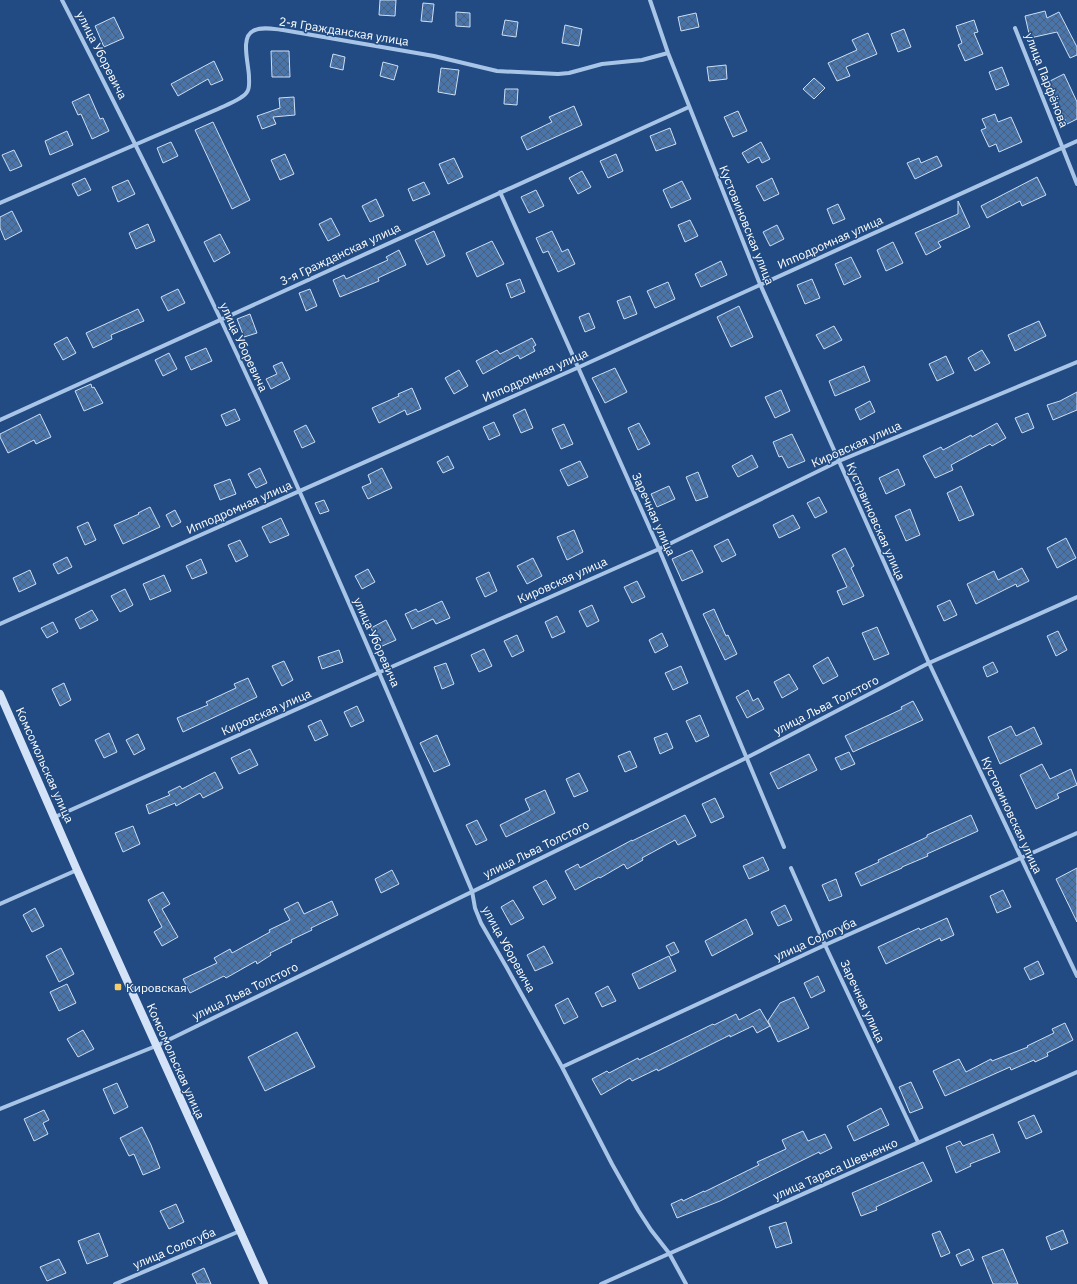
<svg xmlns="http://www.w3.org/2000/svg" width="1077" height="1284" viewBox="0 0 1077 1284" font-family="'IBM Plex Sans',sans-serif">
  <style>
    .building { fill: url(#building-cross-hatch); stroke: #ccdff6 }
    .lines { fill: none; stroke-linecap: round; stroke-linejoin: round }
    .minor { stroke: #a8c5e8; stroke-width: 4 }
    .secondary { stroke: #d3e2f7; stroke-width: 8 }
    .poi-dot { fill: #f5ce6a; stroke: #214b82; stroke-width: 1.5 }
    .labels { text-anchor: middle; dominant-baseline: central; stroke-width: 3; stroke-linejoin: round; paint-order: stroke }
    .street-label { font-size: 12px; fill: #fff; stroke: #214b82 }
    .poi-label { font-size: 12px; fill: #fff; stroke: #214b82; text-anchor: start }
  </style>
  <defs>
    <pattern id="building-cross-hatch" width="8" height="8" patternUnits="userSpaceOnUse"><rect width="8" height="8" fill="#4a75ab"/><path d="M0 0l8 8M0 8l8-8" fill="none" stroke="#4b607c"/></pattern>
  </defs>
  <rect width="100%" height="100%" fill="#214b82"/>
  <!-- building -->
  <path class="building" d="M380,0h16l-1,16 -16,-1z
    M423,3l11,1 -2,18 -11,-1z
    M1045,11l2,7 12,-6 18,35v8l-7,3 -13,-26 -27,6 -5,-22z
    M456,12l14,1v14l-14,-1z
    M696,13l3,14 -18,4 -3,-14z
    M114,17l10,21 -20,9 -9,-21z
    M505,20l13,2 -2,15 -14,-2z
    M974,20l4,12 -4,1 9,21 -18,7 -7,-16 4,-2 -6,-17z
    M565,25l17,4 -3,17 -17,-3z
    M904,29l7,18 -13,5 -7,-18z
    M868,33l9,21 -31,13 4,9 -13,5 -9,-18 29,-13 -5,-10z
    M271,51h18l1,26h-18z
    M333,54l12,3 -2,13 -13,-3z
    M214,61l9,19 -12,5 -3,-6 -30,17 -7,-12z
    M383,62l15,4 -4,14 -14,-4z
    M726,65l1,14 -18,2 -2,-14z
    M1002,67l7,18 -13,5 -7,-18z
    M441,68l18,2 -4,25 -17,-3z
    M1064,74l13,28v17l-10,5 -19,-42z
    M814,78l11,10 -11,11 -11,-10z
    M505,89h13l-1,16 -13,-1z
    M89,94l11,25 3,-1 6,13 -17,8 -11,-25 -3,1 -6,-13z
    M294,97l1,18 -22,2 3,7 -14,5 -5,-13 23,-8 -1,-10z
    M574,106l8,19 -55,25 -6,-13 31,-15 -3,-5z
    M738,111l9,20 -14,6 -9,-20z
    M995,114l3,8 13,-5 11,25 -23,10 -3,-8 -7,3 -8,-17 5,-2 -4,-9z
    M213,122l37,78 -18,9 -37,-79z
    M670,128l6,16 -20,7 -6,-15z
    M67,131l6,14 -23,10 -5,-14z
    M171,142l7,14 -15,7 -6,-15z
    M761,142l9,17 -8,4 -3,-6 -11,6 -6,-10z
    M14,150l8,16 -12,5 -8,-16z
    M285,154l9,20 -14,6 -9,-20z
    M616,154l7,17 -15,7 -8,-17z
    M937,156l5,10 -27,13 -8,-16 12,-5 2,5z
    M454,158l9,19 -15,7 -9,-20z
    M582,171l9,16 -13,7 -9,-16z
    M1037,177l9,18 -24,11 -2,-5 -33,17 -6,-12z
    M85,178l6,12 -13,6 -6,-12z
    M772,178l7,16 -15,7 -8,-15z
    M128,180l7,14 -17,8 -6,-15z
    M682,181l9,18 -20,9 -8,-18z
    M424,182l6,12 -17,7 -5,-12z
    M536,190l8,16 -15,7 -8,-16z
    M376,199l8,17 -14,6 -8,-16z
    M958,201l12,26 -32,15 3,5 -15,8 -11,-22 43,-19z
    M838,204l7,15 -12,5 -6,-15z
    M12,211l10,20 -17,9 -5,-12v-11z
    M331,218l9,17 -12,6 -9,-17z
    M690,220l8,16 -13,6 -7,-17z
    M148,224l7,17 -19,8 -7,-16z
    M777,225l7,14 -14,7 -7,-14z
    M434,231l11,25 -18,9 -12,-25z
    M552,231l10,21 6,-3 7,15 -17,8 -10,-21 -5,2 -7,-15z
    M220,234l10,19 -16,9 -10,-20z
    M492,241l12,23 -27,13 -11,-24z
    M893,242l10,21 -17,8 -9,-21z
    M399,250l7,15 -28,13 1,3 -39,16 -7,-17 11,-5 2,4 42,-19 -2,-3z
    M851,257l10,20 -17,8 -9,-21z
    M721,261l6,14 -26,12 -6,-13z
    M520,279l5,13 -14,6 -5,-14z
    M812,279l8,19 -15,6 -8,-19z
    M668,282l7,17 -20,9 -8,-17z
    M178,289l7,14 -17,8 -7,-14z
    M310,289l7,17 -11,5 -7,-18z
    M630,296l7,18 -13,5 -7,-18z
    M739,306l14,31 -22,10 -14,-30z
    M138,309l6,12 -33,14 1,4 -19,9 -7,-15z
    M589,313l6,15 -10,4 -6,-15z
    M250,314l7,19 -13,4 -7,-18z
    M1039,321l7,15 -31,15 -7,-16z
    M834,326l8,14 -18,9 -8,-14z
    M67,337l9,16 -13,7 -9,-16z
    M532,338l4,7 -3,2 2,4 -15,8 -2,-4 -35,19 -7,-13 21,-11 3,4z
    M206,348l6,13 -21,9 -6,-13z
    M982,350l8,13 -15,8 -7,-13z
    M169,353l8,16 -14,7 -8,-16z
    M946,356l8,17 -17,8 -8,-17z
    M282,362l8,17 -19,10 -5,-10 11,-5 -4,-8z
    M864,366l6,15 -35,15 -6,-15z
    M615,368l12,24 -22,11 -13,-25z
    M459,370l9,16 -14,8 -9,-16z
    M91,384l1,4 2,-1 9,16 -19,8 -9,-20z
    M412,388l9,21 -14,6 -2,-5 -26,13 -7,-15 27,-12 -1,-2z
    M781,390l9,21 -15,7 -10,-21z
    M1077,392v18l-24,10 -6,-15 13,-4z
    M870,401l5,11 -15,8 -5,-11z
    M235,409l5,11 -14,6 -5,-11z
    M525,409l8,19 -12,5 -8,-18z
    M1028,413l6,15 -12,5 -7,-15z
    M40,414l11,23 -15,7 -2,-4 -26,13 -8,-16v-3z
    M494,422l6,13 -11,5 -6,-13z
    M639,423l11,21 -12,6 -10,-22z
    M997,423l9,15 -14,8 -2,-2 -39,21 2,5 -18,8 -12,-22 18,-9 2,3 28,-15 1,2z
    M564,424l9,20 -12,5 -9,-20z
    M306,425l9,17 -13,6 -8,-17z
    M792,434l13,27 -17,7 -6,-12 -3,1 -6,-15z
    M752,455l6,12 -20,10 -6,-11z
    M448,456l6,12 -11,5 -6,-11z
    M580,461l8,16 -20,9 -8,-16z
    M260,468l7,15 -11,5 -8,-14z
    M382,468l10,20 -24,11 -6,-12 9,-4 -3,-8z
    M898,469l7,16 -19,9 -7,-16z
    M698,472l10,25 -12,4 -10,-24z
    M230,479l6,15 -16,6 -6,-15z
    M669,486l6,13 -18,8 -6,-13z
    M961,486l13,29 -15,6 -12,-28z
    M819,497l8,15 -12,6 -8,-15z
    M324,500l5,11 -9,3 -5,-11z
    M150,507l10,20 -37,17 -9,-19 25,-11 -1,-1z
    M910,509l10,26 -14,6 -11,-25z
    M175,510l6,12 -9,5 -6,-12z
    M793,515l7,13 -21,10 -6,-13z
    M281,518l8,17 -19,8 -8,-16z
    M88,522l8,18 -11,5 -8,-18z
    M574,530l9,22 -16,8 -10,-23z
    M1066,538l10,20 -19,10 -10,-20z
    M728,539l8,16 -14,7 -8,-16z
    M240,540l8,16 -12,6 -8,-17z
    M845,548l9,18 -3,2 13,28 -21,9 -6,-14 10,-4 -15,-32z
    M692,550l11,22 -21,9 -10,-22z
    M67,557l5,10 -14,7 -5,-10z
    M533,558l9,18 -15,8 -10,-18z
    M201,559l6,14 -15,6 -6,-13z
    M1022,568l7,13 -12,6 -1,-3 -40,20 -9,-20 27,-13 4,9z
    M368,569l7,13 -13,7 -7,-13z
    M30,570l6,14 -17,8 -6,-14z
    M489,572l8,19 -12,6 -9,-19z
    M164,575l7,16 -21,9 -7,-16z
    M637,581l8,16 -13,6 -8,-16z
    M125,589l8,16 -13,7 -9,-16z
    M950,600l7,15 -13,6 -7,-15z
    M442,601l8,17 -14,6 -3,-5 -21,10 -7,-15 11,-5 2,3z
    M592,605l7,16 -12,6 -8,-16z
    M714,609l12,27 2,-1 9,19 -12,6 -22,-46z
    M92,610l6,10 -18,9 -5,-10z
    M557,616l8,16 -13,6 -7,-16z
    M386,620l10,20 -16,7 -9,-19z
    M53,622l5,10 -11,6 -6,-10z
    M877,627l12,27 -15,6 -12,-27z
    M1058,631l9,19 -11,6 -9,-20z
    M662,633l6,13 -13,7 -6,-13z
    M517,635l7,16 -12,6 -8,-16z
    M484,649l8,17 -13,6 -8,-17z
    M339,650l4,12 -21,7 -4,-12z
    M828,657l10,19 -15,8 -10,-18z
    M284,661l9,19 -11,6 -10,-20z
    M993,662l5,10 -11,5 -4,-10z
    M446,663l8,21 -12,5 -8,-22z
    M681,666l7,17 -15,7 -8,-17z
    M789,674l9,15 -16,9 -8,-16z
    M248,678l9,19 -74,35 -6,-14 31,-13 -2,-3 30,-14 -2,-4z
    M64,683l7,17 -11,6 -8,-17z
    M748,690l5,11 5,-3 6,11 -17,9 -11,-21z
    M913,701l10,19 -70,32 -8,-16 57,-27 -1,-2z
    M357,706l7,15 -13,6 -7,-15z
    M700,715l9,21 -13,6 -10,-21z
    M321,720l7,15 -13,6 -7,-15z
    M1011,726l5,10 18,-9 8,17 -42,20 -12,-27z
    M109,733l8,19 -13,6 -9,-18z
    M667,733l6,15 -13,6 -6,-16z
    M138,734l7,15 -11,6 -8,-15z
    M437,735l13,30 -16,7 -14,-29z
    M250,749l8,16 -19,9 -8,-16z
    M630,751l7,16 -12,5 -7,-16z
    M849,752l6,12 -14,6 -6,-12z
    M809,754l8,16 -39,19 -8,-16z
    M1042,764l8,15 21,-10 6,16 -20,9 2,4 -23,11 -16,-34z
    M215,772l8,16 -20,10 -3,-5 -24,13 -1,-3 -26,11 -3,-9 24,-10 -2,-3 12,-6 2,3z
    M579,773l9,18 -14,6 -8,-18z
    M545,790l10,23 -49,24 -6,-12 30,-15 -5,-11z
    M715,798l9,19 -13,6 -9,-19z
    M685,815l11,21 -18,9 -3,-5 -33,18 1,2 -16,9 -3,-5 -24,14 -1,-1 -24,13 -10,-19 13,-7 2,4 52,-28v1z
    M971,815l7,16 -51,23 1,2 -26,11v1l-41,18 -6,-13 24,-11 -1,-2 49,-23v-2z
    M477,820l10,20 -11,5 -10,-20z
    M133,826l7,18 -17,8 -8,-19z
    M763,857l6,13 -20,9 -6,-13z
    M1077,868v54l-21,-43z
    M392,870l7,14 -18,9 -6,-14z
    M836,879l6,17 -13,5 -7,-16z
    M546,880l10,18 -13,7 -10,-18z
    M1003,890l8,17 -14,6 -7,-17z
    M163,892l7,12 -8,5 16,28 -16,9 -8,-14 8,-5 -14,-27z
    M513,900l11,18 -13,7 -10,-18z
    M332,901l6,14 -27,13 1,2 -21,10 1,2 -22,11 1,2 -14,9 -1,-3 -30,17 -2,-2 -34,17 -7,-14 34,-16 -3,-5 16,-9 2,4 38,-21 -1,-2 21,-10 -6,-11 14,-7 6,12z
    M785,905l7,15 -14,6 -7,-14z
    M35,908l9,18 -12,6 -9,-17z
    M947,918l7,17 -13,6 -1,-3 -54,26 -8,-17 41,-19 1,2z
    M746,919l7,15 -41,22 -7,-15z
    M674,942l5,10 -8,4 -5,-10z
    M544,946l9,17 -18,8 -8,-16z
    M61,948l13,26 -15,8 -13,-26z
    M669,956l7,15 -37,18 -7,-15z
    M1038,961l6,13 -14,6 -6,-12z
    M818,976l7,15 -14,7 -7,-15z
    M67,984l9,19 -17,8 -9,-19z
    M608,986l8,15 -14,6 -7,-14z
    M794,997l15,31 -31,14 -10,-21 12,-18z
    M568,998l10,19 -14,7 -9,-19z
    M760,1009l10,17 -13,7 -4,-7 -23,11v-2l-72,36 -1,-2 -25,12 -2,-3 -29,17 -9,-16 15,-8 2,2 29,-15 1,2 74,-36 1,1 22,-11 3,6z
    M1065,1023l8,17 -26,13 1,3 -13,6 -1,-2 -23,10 -1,-3 -65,29 -12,-25 26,-12 7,13 25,-13 1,2 36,-14 -1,-1 27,-13 -2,-4z
    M83,1030l11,19 -16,8 -11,-18z
    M297,1032l18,35 -50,24 -17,-34z
    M911,1082l12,26 -13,5 -11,-26z
    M117,1083l11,24 -14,7 -11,-25z
    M881,1108l8,17 -35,16 -7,-15z
    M44,1110l5,10 -6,3 5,11 -14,7 -10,-22z
    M1034,1115l8,17 -16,7 -8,-17z
    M142,1127l9,18 9,23 -17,7 -9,-21 -5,2 -9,-18z
    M803,1131l5,10 17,-7 7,14 -12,6 -1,-2 -99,49 -43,17 -6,-14 11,-5 1,2 21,-10v1l55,-27 -2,-3 29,-13 -4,-9z
    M993,1134l7,18 -30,12 1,2 -15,7 -10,-26 14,-6 3,5z
    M923,1162l9,19 -56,26 1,3 -16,6 -9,-23z
    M176,1204l8,18 -15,7 -9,-18z
    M786,1222l6,21 -16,5 -7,-21z
    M1063,1230l5,13 -17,7 -5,-13z
    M940,1231l10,22 -9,4 -9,-23z
    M99,1233l9,23 -21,8 -9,-23z
    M969,1249l5,11 -13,6 -5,-11z
    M1003,1249l15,35h-25l-11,-27z
    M59,1259l7,14 -19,8 -7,-14z
    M204,1268l7,16h-14l-5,-10z"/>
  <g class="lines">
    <!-- minor -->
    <path class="minor" d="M62,0c54,105 107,211 158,318 89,189 171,381 252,573l3,17 6,15 26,45 55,99 50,97 26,46 13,20 18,23 17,31
      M650,0l18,53 92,231 169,379 148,313
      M1015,28l62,156
      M500,192l159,357 125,298
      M0,203l218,-94c8,-4 25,-10 29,-17 3,-4 2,-10 2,-15 0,-12 -9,-40 4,-46 8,-5 21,-2 30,-1l151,26 63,15 61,3 11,-1 33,-9 40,-4 26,-7
      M0,420l689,-313
      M0,624l577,-256 500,-227
      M55,817l325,-145 279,-123 180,-88 238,-99
      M791,868l34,77 93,197
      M0,904l77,-34
      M562,1067l263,-122 252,-112
      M0,1109l156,-63 590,-288 183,-95 148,-66
      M115,1284l125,-53
      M601,1284l476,-212"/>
    <!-- secondary -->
    <path class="secondary" d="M0,694l77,176 187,414"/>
  </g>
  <!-- markers -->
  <rect class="poi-dot" x="114" y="983" width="8" height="8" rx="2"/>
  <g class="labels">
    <!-- street labels -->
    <g class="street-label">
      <text transform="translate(344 31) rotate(9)">2-я Гражданская улица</text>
      <text transform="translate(102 55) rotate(63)">улица Уборевича</text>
      <text transform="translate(1047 80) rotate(69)">улица Парфёнова</text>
      <text transform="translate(747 225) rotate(68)">Кустовиновская улица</text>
      <text transform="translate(830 242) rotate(-24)">Ипподромная улица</text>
      <text transform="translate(340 254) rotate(-25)">3-я Гражданская улица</text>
      <text transform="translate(244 347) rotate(65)">улица Уборевича</text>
      <text transform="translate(535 375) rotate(-24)">Ипподромная улица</text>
      <text transform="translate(856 444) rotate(-24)">Кировская улица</text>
      <text transform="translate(239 507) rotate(-24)">Ипподромная улица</text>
      <text transform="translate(654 514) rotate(66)">Заречная улица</text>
      <text transform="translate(876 521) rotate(66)">Кустовиновская улица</text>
      <text transform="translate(562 580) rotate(-24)">Кировская улица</text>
      <text transform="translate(377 642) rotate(66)">улица Уборевича</text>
      <text transform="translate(826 705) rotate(-27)">улица Льва Толстого</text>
      <text transform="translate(266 712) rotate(-24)">Кировская улица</text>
      <text transform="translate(45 765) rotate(66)">Комсомольская улица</text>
      <text transform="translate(1012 815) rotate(65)">Кустовиновская улица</text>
      <text transform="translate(536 849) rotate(-26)">улица Льва Толстого</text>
      <text transform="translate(815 939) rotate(-24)">улица Сологуба</text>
      <text transform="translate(509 949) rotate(61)">улица Уборевича</text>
      <text transform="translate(245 991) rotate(-26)">улица Льва Толстого</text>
      <text transform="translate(863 1001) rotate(65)">Заречная улица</text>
      <text transform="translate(176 1061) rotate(66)">Комсомольская улица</text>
      <text transform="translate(835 1169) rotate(-24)">улица Тараса Шевченко</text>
      <text transform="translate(174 1248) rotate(-23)">улица Сологуба</text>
    </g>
    <!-- poi labels -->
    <g class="poi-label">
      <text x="126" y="987">Кировская</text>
    </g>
  </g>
</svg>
